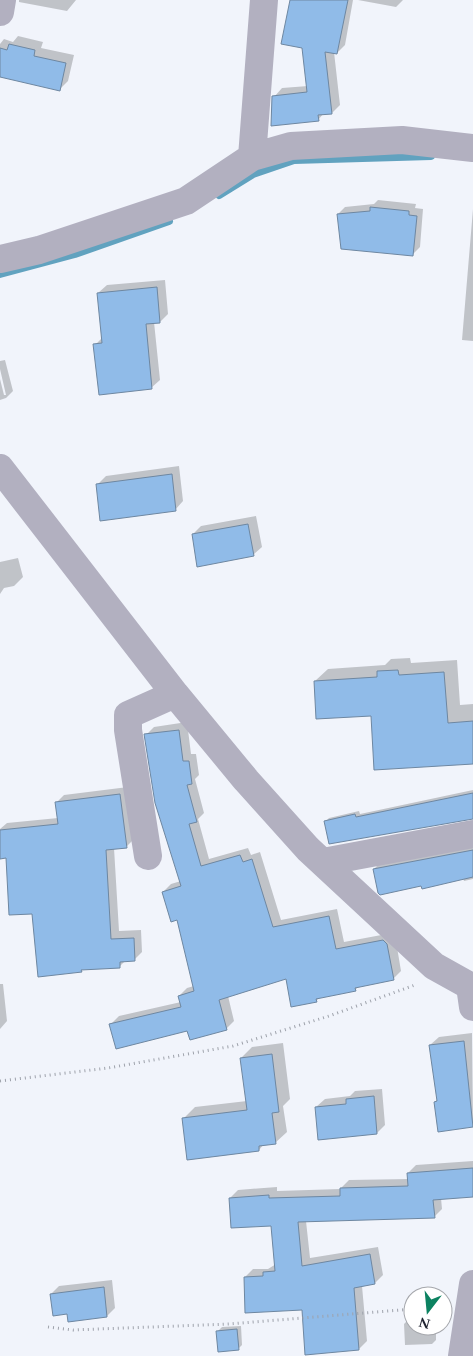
<svg xmlns="http://www.w3.org/2000/svg" width="473" height="1356" viewBox="0 0 473 1356" font-family="Spectral,serif">
  <style>
    .shadow { fill: #0003 }
    .lines { fill: none; stroke-linecap: round; stroke-linejoin: round }
    .stream { stroke: #61a2bf; stroke-width: 8 }
    .building { fill: #90bbe8; stroke: #6e87a1 }
    .path { stroke: #9ea2ab; stroke-width: 3; stroke-dasharray: 1 4; stroke-linecap: butt }
    .minor { stroke: #b2b0c0; stroke-width: 28 }
  </style>
  <rect width="100%" height="100%" fill="#f1f4fb"/>
  <!-- shadow -->
  <path class="shadow" d="M19,0h57l-9,11 -48,-9z
    M291,0h62l-8,45 -8,8 -3,-1 6,53 -8,8h-8l-6,7 -44,-23 8,-9 26,-2 -5,-39z
    M358,0h45l-7,7z
    M18,36l25,6 -2,6 33,7 -6,26 -8,8 -60,-13v-32l4,-5 9,3z
    M378,200l38,4 -1,4 8,1 -3,38 -7,7 -75,-40 7,-7 29,-3z
    M473,209v132l-11,-1z
    M165,280l3,34 -8,8h-6l6,58 -9,8 -56,-43 8,-8 -5,-44 9,-8z
    M5,360l8,31 -7,7 -6,2v-21l4,16h2l-6,-26v-8z
    M179,466l4,35 -8,9 -77,-26 8,-8z
    M256,516l6,31 -9,8 -60,-21 8,-8z
    M18,558l5,19 -9,9 -10,2 -4,6v-32z
    M410,658l1,5 46,-3 3,45 13,-1v58l-101,-48 -57,-33 13,-12 57,-4 6,-6z
    M187,722l4,32h5l3,21 -4,4 9,34 -6,6 11,40 39,-11 3,7 9,-3 21,68 56,-11 7,33 48,-9 3,2 6,36 -8,8 -33,6 -5,5 -35,7 -4,4 -29,-24 -59,19 6,25 -8,8 -115,-5 8,-8 62,-14 -2,-6 8,-8 7,-2 -16,-68 -15,-26 8,-8 10,-3 -35,-146 8,-8z
    M128,787l6,52 -7,7 -13,2 5,83 22,-1 1,22 -8,8h-8l-7,7 -36,2 -2,2 -48,-58 -26,-56h-7v-28l7,-6 51,-5 -2,-15 8,-8z
    M473,790v28l-148,4 4,-4 30,-7 1,3z
    M473,847v32l-9,2 -1,-3 -89,-9 4,-4z
    M0,984h3l4,37 -7,8z
    M472,1033l1,93 -34,4 -4,-28 3,-3 -8,-54 9,-8z
    M283,1043l7,56 -7,7 4,26 -12,11 -11,1 -5,6 -76,-31 12,-12 52,-6 -6,-43 11,-11z
    M382,1089l3,36 -8,8 -61,-26 9,-8 25,-3 5,-5z
    M473,1161v35l-32,2 1,11 -8,8 -128,4 4,37 68,-11 5,28 -8,8 -13,3 5,55 -8,8 -56,-40 -58,-32 8,-8h15l8,-5 -4,-40 -42,-26 8,-8 39,-3v4l63,-2 9,-9 60,-1 -1,-6 8,-8z
    M112,1280l3,28 -8,8 -39,-3 -17,-19 8,-8z
    M408,1320h5v6h23v14l-4,4 -27,1 -1,-21z
    M241,1326l1,19 -4,4 -20,-18 4,-4z"/>
  <g class="lines">
    <!-- stream -->
    <path class="stream" d="M219,195l34,-21 41,-14 137,-4
      M0,274l75,-20 94,-33"/>
  </g>
  <!-- building -->
  <path class="building" d="M290,0h58l-11,54 -12,-2 7,62 -14,1 1,6 -48,5 1,-30 35,-4 -5,-44 -21,-4z
    M9,44l26,6 -1,6 32,7 -6,28 -60,-14v-29l7,2z
    M370,207l39,4v4l8,1 -4,40 -72,-7 -4,-35 33,-3z
    M157,287l3,36 -14,1 6,65 -53,6 -6,-51 9,-1 -5,-50z
    M172,474l4,37 -76,10 -4,-37z
    M248,524l6,32 -57,11 -5,-33z
    M398,670l1,5 45,-3 4,51 25,-2v43l-99,6 -3,-54 -55,3 -2,-38 63,-4v-6z
    M179,730l4,31h6l3,23 -5,1 10,37 -8,2 12,42 39,-11 3,7 9,-3 21,68 56,-11 7,33 47,-9 4,4 7,36 -39,8 1,3 -40,8 1,3 -26,5 -5,-28 -67,21 8,30 -37,10 -3,-9 -71,18 -7,-25 72,-17 -3,-11 16,-5 -17,-71 -6,2 -9,-30 19,-6 -26,-83 -11,-69z
    M473,793v26l-144,25 -5,-23 31,-7 1,3z
    M120,794l7,54 -21,2 5,89 23,-1 1,23 -15,1v6l-39,2 1,2 -44,5 -6,-63 -23,1 -3,-57 -6,1v-29l58,-6 -3,-22z
    M473,850v27l-51,12 -1,-3 -41,9 -2,-2 -5,-24z
    M464,1041l9,86 -35,5 -4,-30 3,-1 -8,-56z
    M272,1054l7,58 -7,1 4,31 -17,2v5l-72,9 -5,-42 65,-8 -7,-52z
    M374,1096l3,38 -59,6 -3,-33 31,-3v-5z
    M473,1168v29l-40,3 2,18 -137,4 4,44 68,-12 5,30 -21,4 5,62 -54,5 -3,-45 -57,3 -1,-36 19,-1v-4l12,-1 -4,-45 -40,2 -2,-30 40,-3v3l71,-2v-8l68,-2 -1,-13z
    M104,1287l3,30 -39,5 -1,-8 -14,2 -3,-22z
    M237,1329l2,21 -21,2 -2,-21z"/>
  <g class="lines">
    <!-- path -->
    <path class="path" d="M0,1081l108,-13 125,-22 96,-30 86,-31
      M48,1327l25,3 156,-6 184,-15"/>
    <!-- minor -->
    <path class="minor" d="M0,12l2,-12
      M252,157l12,-157
      M0,259l39,-9 147,-49 66,-44 39,-11 111,-6 71,8
      M0,468l175,226 71,86 62,69 126,117 36,20 3,21
      M148,856l-20,-126v-15l47,-21
      M323,862l150,-28
      M462,1356l11,-72"/>
  </g>
  <!-- north arrow -->
  <g transform="translate(428 1311) rotate(196)"><circle r="24" fill="#ffffff" stroke="#a5a7ac"/>
  <path d="M0-4L9 19L0 12L-9 19Z" fill="#0c8261"/>
  <text y="-8" font-size="14" font-weight="bold" text-anchor="middle" fill="#1e222f">N</text>
  </g>
</svg>
